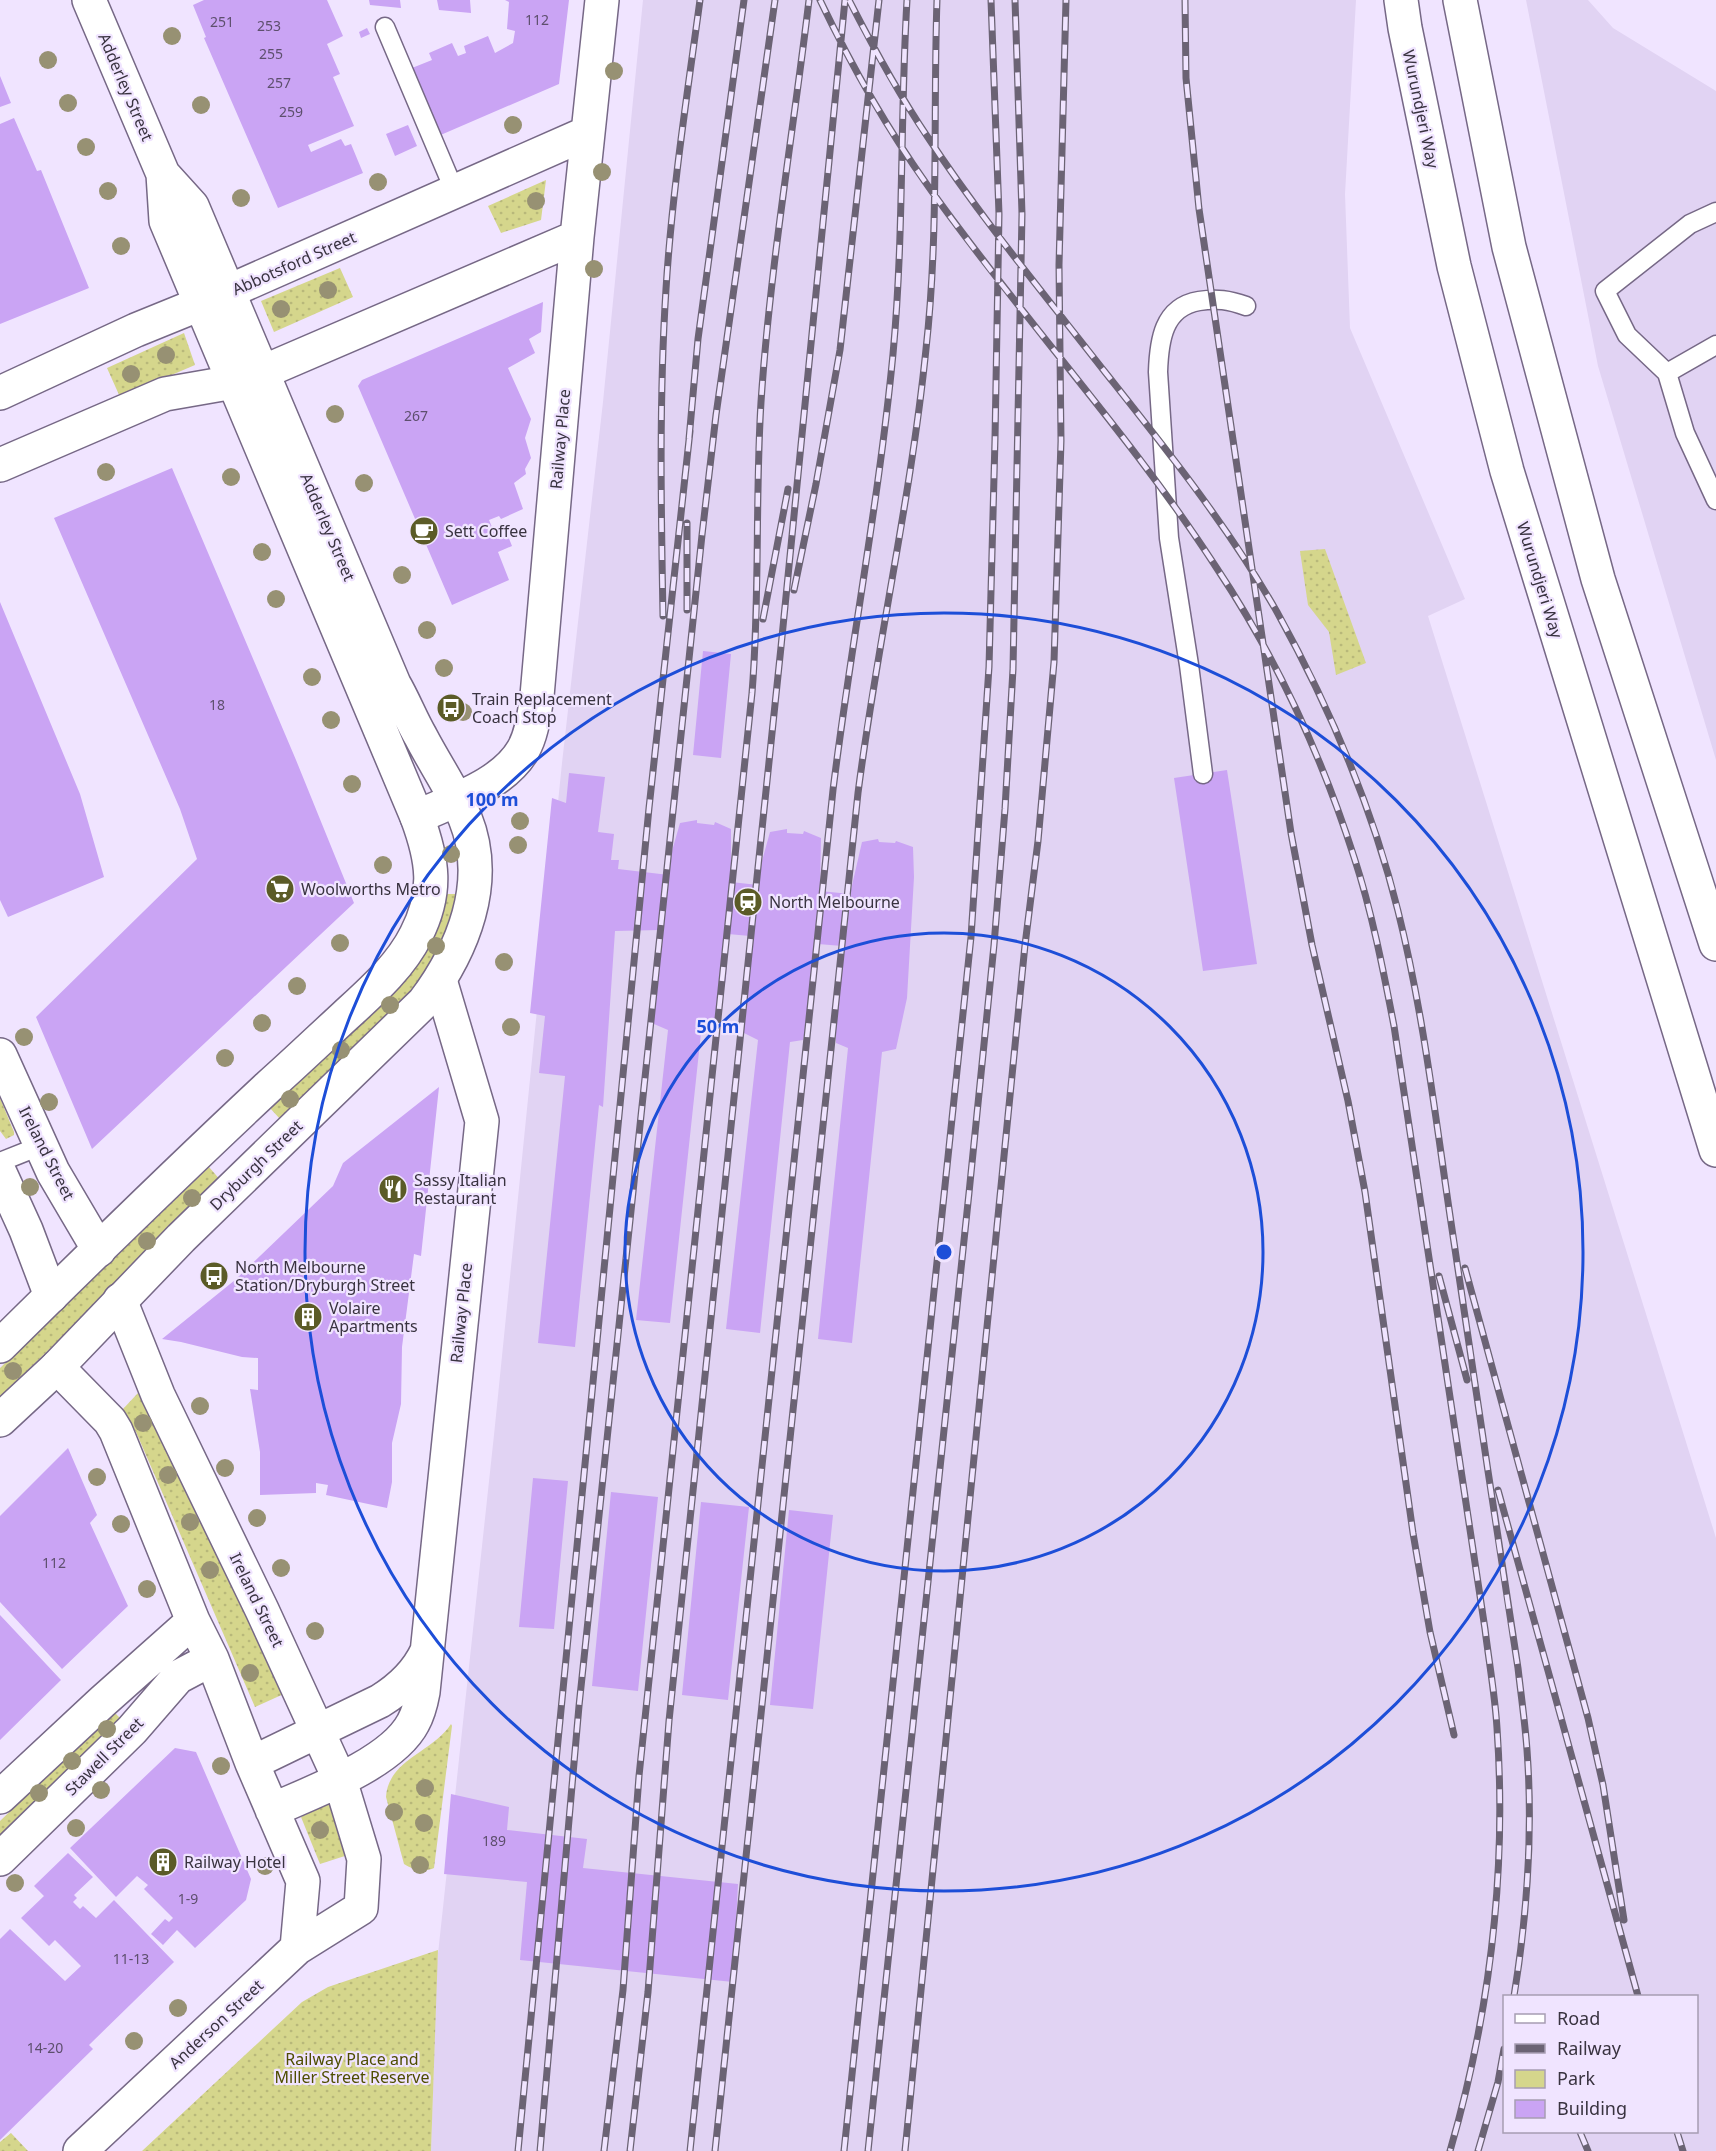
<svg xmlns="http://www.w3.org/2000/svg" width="1716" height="2151" viewBox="0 0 1716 2151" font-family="'Noto Sans',sans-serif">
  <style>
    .built { fill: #e1d3f3; fill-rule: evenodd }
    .green { fill: url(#green-dots) }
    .building { fill: #caa4f4 }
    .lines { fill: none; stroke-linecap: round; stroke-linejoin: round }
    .lane-casing { stroke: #766886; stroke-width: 21 }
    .street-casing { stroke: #766886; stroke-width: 36 }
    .secondary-casing { stroke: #766886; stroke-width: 36 }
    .highway-casing { stroke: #766886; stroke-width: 36 }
    .lane { stroke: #fff; stroke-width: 18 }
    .street { stroke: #fff; stroke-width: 33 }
    .secondary { stroke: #fff; stroke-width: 33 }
    .highway { stroke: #fff; stroke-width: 33 }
    .rail-casing { stroke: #6b6374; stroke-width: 7 }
    .rail { stroke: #f0e4ff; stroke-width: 4.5; stroke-dasharray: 14; stroke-linecap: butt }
    .tree { fill: #979173 }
    .ring { fill: none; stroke: #1d4ed8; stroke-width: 3 }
    .labels { text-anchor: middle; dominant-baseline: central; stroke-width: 4.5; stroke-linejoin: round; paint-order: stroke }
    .number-label { font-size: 14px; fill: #5d4f6d }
    .street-label { font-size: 16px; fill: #393340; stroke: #f0e4ff }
    .poi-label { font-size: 16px; fill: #393340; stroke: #f0e4ff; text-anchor: start }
    .park-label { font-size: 16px; fill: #4e4d00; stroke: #f0e4ff }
    .centre { fill: #1d4ed8; stroke: #f0e4ff; stroke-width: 3 }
    .ring-label { font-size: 18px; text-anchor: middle; font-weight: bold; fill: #1d4ed8; stroke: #f0e4ff; stroke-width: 4.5; stroke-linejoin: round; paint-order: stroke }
  </style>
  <defs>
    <pattern id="green-dots" width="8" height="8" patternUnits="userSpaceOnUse" patternTransform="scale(1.5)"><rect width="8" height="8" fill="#d5d68c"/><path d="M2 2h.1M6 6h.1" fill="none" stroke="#b8b87a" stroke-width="1.8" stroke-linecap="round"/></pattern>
  </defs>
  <rect width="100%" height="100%" fill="#f0e4ff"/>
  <!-- built -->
  <path class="built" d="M643,0h713l-11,194 5,134 115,271 -37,17 288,922v613h-1285l6,-188 57,-528 68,-672 41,-361zM1504,1996h192v136h-192z
    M1526,0h62l25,28 103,63v669l-118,-394z"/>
  <!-- green -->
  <path class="green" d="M546,180l-5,40 -40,13 -13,-27z
    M340,268l13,29 -79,35 -13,-31z
    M184,333l11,32 -75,32 -13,-29z
    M1325,549l41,114 -30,12 -7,-43 -21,-27 -8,-54z
    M447,894h11l-3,22 -21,54 -154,149 -11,-12 159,-161 5,-7z
    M0,1098l14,34v3l-8,4 -6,-8z
    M209,1167l13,15 -222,215v-29z
    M138,1393l96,188 52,112 -31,14 -119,-275 -13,-23z
    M115,1713l6,6 -121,120v-18l111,-107z
    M451,1724l1,2 -18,142c-8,4 -22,2 -30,-4l-18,-67c2,-37 47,-45 65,-73z
    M334,1800l17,54 -31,10 -19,-47z
    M438,1950l-7,201h-289l160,-149 26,-15z
    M11,2133l17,18h-28v-9z"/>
  <!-- building -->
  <path class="building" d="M204,0h123l16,36 -16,8 13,30 -7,3 21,49 -46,19 3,7 30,-13 4,7 6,-2 12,29 -85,35 -74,-170 2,-1 -13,-32z
    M369,0h31l1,8 -31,-3z
    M437,0h33l1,13 -32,-3z
    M505,0h64l-10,84 -123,53 -29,-67 25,-10 -3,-7 23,-10 6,13 8,-3 -2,-7 24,-10 7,17 18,-10 2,-12 -8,-2 2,-27z
    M367,28l3,6 -9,4 -2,-6z
    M0,76l11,27 -11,4z
    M14,118l23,53 4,-1 48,118 -89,36v-200z
    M408,125l9,21 -22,10 -9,-22z
    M543,302l-2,30 -12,7 6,14 -27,15 23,51 -6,19 6,20 -6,11 1,5 -12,9 9,26 -22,10 -2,-3 -10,4 8,19 11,-3 4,10 -14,6 11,28 -57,25 -94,-219 4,-6z
    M172,468l124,292 58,143 -262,246 -56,-132 161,-158 -17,-50 -126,-291z
    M0,602l80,192 24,83 -96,40 -8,-17z
    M703,651l28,3 -10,104 -28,-3z
    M1227,770l30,194 -54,7 -29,-193z
    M569,773l36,4 -7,55 16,2 -3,26h8l-1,9 51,6 3,-24 8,-28 17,-3v3l17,2 1,-3 16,7v53l27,3 4,-24 8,-29 17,-3v4l16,1 1,-3 17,7 -1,53 30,3 12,-52 16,-3 1,3 16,1 1,-2 17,6 1,30 -7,121 -11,51 -14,3 -30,291 -34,-4 30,-291 -12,-5 -1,-52 7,-45 -24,-2 -3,44 -12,52 -13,2 -30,291 -34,-4 32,-289 -14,-7 -1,-52 7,-45 -22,-2 -2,45 -12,51 -13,3 -31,290 -34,-3 32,-290 -14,-6 -1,-52 7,-42 -45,1 -12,176 -4,-2 -24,242 -37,-4 27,-267 -26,-3 6,-57 -15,-3 22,-215 14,5z
    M439,1087l-18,169 -7,-2 -12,93 -1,57 -9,39v39l-5,26 -61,-13 2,-10 -12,-2v10l-56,2v-43l-10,-63 8,1v-32l-16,-1 -61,-15 -19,-3 73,-59 98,-94 10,-23z
    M68,1448l29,67 -7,8 38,83 -66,63 -62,-67v-86z
    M533,1478l35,3 -14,148 -35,-2z
    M611,1492l47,5 -20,194 -46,-5z
    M701,1502l48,5 -21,193 -46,-5z
    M789,1510l44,5 -20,194 -43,-4z
    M0,1615l61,65 -61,60z
    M175,1748l21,4 55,127 -5,21 -51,48 -18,-18 -14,15 -12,-11 14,-15 4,3 4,-4 -29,-29 4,-4 -11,-9 -21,21 -46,-49z
    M451,1794l58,13 -2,23 80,9 -4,29 155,16 -5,98 -213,-22 7,-78 -83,-8z
    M68,1853l25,24 -19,18 3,3 -4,4 7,7 3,-3 13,12 18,-18 60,62 -85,83 4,4 -93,91v-201l10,-10 55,52 16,-15 -26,-26 -6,6 -28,-28 23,-22 -10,-10z"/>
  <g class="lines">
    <!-- lane casing -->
    <g class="lane-casing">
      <path id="lane" d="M385,27l70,165
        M1716,212l-26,12 -85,67 22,44 40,38 18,60 31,67
        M1667,373l49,-28
        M1203,774l-14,-109 -20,-127 -11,-166c1,-31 5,-65 41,-71 18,-3 30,-1 47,5
        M0,1162l40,-16"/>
    </g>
    <!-- street casing -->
    <g class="street-casing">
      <path id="street" d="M0,393l136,-63 64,-26 387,-171
        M0,465l165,-71 69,-12 29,-10 314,-135
        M417,817c34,-16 86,-32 106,-67 9,-16 11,-35 14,-54l40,-459 25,-237
        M0,1055l53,117 46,78
        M0,1173l26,57 25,66
        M57,1367l53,54 6,10 77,190 19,38 40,104 51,118 -6,67
        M252,1763l128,-62c21,-13 37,-28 47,-50
        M0,1797l102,-95 91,-81
        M272,1810c41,-18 120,-47 141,-87 5,-9 8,-20 10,-31l59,-571 -42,-141
        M0,1859l132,-129 46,-53 34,-18
        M80,2151l217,-203 64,-40 3,-49 -24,-79 -78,-170 -104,-215 -38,-95"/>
    </g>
    <!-- secondary casing -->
    <g class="secondary-casing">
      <path id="secondary" d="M0,1346c88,-87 177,-174 268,-259 26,-23 51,-47 77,-71 26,-24 55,-49 71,-81 22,-43 17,-75 1,-118l-251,-596 -3,-47
        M0,1420l57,-53 124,-129 243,-236c39,-52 67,-120 41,-184 -12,-28 -30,-54 -44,-81 -10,-17 -17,-36 -27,-53l-202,-478 -29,-32 -74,-174"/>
    </g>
    <!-- highway casing -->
    <g class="highway-casing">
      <path id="highway" d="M1401,0l4,28 49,238 53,205 209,679
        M1460,0l49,247 89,332 118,365"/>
    </g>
    <!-- lane -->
    <use href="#lane" class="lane"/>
    <!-- street -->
    <use href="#street" class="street"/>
    <!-- secondary -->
    <use href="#secondary" class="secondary"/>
    <!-- highway -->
    <use href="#highway" class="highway"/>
    <!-- rail casing -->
    <g class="rail-casing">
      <path id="rail" d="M820,0c31,65 66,127 108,186 92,130 201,247 288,381 60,90 105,187 138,290 18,55 29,112 40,169l91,603c4,33 10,66 12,99 10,144 -7,285 -47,423
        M849,0c24,47 49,93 78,136 54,82 117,158 178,236 61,77 123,154 172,240 52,94 95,194 121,299 26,104 38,212 54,318 22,146 43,293 66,439 3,27 7,54 9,82 6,81 0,166 -13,246
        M1185,0l1,78 13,131 92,624 21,112 36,156 17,91 48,341 17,99 24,103
        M689,439l9,-100 46,-339
        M794,590l22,-106 24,-134 39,-350
        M687,610v-87
        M663,616c-2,-109 -4,-218 3,-327 6,-97 21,-193 34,-289
        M763,619l25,-130
        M1465,1268l123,450 15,67 21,135
        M1439,1276l28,104
        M1498,1490l140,506
        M1580,2132l8,19
        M1677,2132l6,19
        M518,2151l131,-1343 41,-377
        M540,2151l39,-445 123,-1171 14,-120 59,-415
        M604,2151l19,-161 16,-214 113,-1083c8,-97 3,-194 9,-291 9,-135 32,-268 48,-402
        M630,2151l18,-159 21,-271 112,-1074 64,-647
        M690,2151l143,-1361c18,-146 46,-290 60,-436 11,-118 7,-236 14,-354
        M715,2151l143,-1358c19,-149 53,-295 68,-444 13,-116 7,-233 11,-349
        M844,2151l127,-1214 18,-270 6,-228 4,-225 -8,-214
        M868,2151l101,-958 25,-248 11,-136 8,-140 9,-455 -7,-214
        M905,2151l120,-1206 13,-104 16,-179 7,-221 -2,-176 7,-265
        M1478,2151l20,-69 6,-33"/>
    </g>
    <!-- rail -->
    <use href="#rail" class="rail"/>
  </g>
  <!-- trees -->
  <g class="tree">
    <circle cx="172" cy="36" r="9"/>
    <circle cx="48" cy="60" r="9"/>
    <circle cx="614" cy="71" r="9"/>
    <circle cx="68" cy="103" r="9"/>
    <circle cx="201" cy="105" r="9"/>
    <circle cx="513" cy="125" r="9"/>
    <circle cx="86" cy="147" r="9"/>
    <circle cx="602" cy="172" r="9"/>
    <circle cx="378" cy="182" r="9"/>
    <circle cx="108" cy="191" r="9"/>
    <circle cx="241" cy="198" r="9"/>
    <circle cx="536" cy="201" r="9"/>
    <circle cx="121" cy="246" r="9"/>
    <circle cx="594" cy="269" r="9"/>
    <circle cx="328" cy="290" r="9"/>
    <circle cx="281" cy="309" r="9"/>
    <circle cx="166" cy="355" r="9"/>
    <circle cx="131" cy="374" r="9"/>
    <circle cx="335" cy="414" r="9"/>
    <circle cx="106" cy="472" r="9"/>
    <circle cx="231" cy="477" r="9"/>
    <circle cx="364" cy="483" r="9"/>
    <circle cx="262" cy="552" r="9"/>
    <circle cx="402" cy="575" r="9"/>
    <circle cx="276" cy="599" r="9"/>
    <circle cx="427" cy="630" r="9"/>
    <circle cx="444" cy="668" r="9"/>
    <circle cx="312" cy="677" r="9"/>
    <circle cx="463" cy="712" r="9"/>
    <circle cx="331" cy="720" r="9"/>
    <circle cx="352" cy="784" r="9"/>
    <circle cx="520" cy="821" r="9"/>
    <circle cx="518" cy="845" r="9"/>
    <circle cx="451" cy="854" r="9"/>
    <circle cx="383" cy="865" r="9"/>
    <circle cx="340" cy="943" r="9"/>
    <circle cx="436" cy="946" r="9"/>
    <circle cx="504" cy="962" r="9"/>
    <circle cx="297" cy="986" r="9"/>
    <circle cx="390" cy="1005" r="9"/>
    <circle cx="262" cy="1023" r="9"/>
    <circle cx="511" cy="1027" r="9"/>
    <circle cx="24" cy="1037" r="9"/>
    <circle cx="341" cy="1050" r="9"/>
    <circle cx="225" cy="1058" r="9"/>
    <circle cx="290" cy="1099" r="9"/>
    <circle cx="49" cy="1102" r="9"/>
    <circle cx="30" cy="1187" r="9"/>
    <circle cx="192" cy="1198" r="9"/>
    <circle cx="147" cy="1241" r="9"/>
    <circle cx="13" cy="1371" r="9"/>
    <circle cx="200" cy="1406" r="9"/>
    <circle cx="143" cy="1423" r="9"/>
    <circle cx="225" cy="1468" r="9"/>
    <circle cx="168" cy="1475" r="9"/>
    <circle cx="97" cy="1477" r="9"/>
    <circle cx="257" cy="1518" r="9"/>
    <circle cx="190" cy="1522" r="9"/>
    <circle cx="121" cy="1524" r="9"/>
    <circle cx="281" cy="1568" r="9"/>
    <circle cx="210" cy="1570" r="9"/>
    <circle cx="147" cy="1589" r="9"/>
    <circle cx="315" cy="1631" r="9"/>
    <circle cx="250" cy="1673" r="9"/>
    <circle cx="107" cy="1729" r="9"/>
    <circle cx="72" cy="1761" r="9"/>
    <circle cx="221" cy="1766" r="9"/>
    <circle cx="425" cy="1788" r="9"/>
    <circle cx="101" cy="1790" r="9"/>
    <circle cx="39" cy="1793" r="9"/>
    <circle cx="394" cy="1812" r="9"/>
    <circle cx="424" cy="1823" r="9"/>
    <circle cx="76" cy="1828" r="9"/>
    <circle cx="320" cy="1830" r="9"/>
    <circle cx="420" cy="1865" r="9"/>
    <circle cx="265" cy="1866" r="9"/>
    <circle cx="15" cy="1883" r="9"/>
    <circle cx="178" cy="2008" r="9"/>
    <circle cx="134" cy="2041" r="9"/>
  </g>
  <!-- distance rings -->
  <g class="ring">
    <circle cx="944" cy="1252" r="319"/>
    <circle cx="944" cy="1252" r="639"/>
  </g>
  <!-- icons -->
  <defs>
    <g id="cafe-disc" transform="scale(1.5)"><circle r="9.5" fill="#5b5b27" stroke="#f0e4ff"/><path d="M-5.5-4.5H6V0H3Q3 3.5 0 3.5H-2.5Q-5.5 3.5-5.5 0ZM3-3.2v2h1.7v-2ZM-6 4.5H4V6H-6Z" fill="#fff"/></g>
    <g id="bus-disc" transform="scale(1.5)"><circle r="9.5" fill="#5b5b27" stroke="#f0e4ff"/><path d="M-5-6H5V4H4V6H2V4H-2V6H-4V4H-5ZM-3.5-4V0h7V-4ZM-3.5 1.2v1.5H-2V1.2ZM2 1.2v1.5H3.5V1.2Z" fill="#fff"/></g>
    <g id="supermarket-disc" transform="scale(1.5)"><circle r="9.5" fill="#5b5b27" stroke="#f0e4ff"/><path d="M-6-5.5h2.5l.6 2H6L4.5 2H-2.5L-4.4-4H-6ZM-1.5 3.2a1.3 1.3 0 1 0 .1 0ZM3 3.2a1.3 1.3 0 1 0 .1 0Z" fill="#fff"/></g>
    <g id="station-disc" transform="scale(1.5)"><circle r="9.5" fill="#5b5b27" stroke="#f0e4ff"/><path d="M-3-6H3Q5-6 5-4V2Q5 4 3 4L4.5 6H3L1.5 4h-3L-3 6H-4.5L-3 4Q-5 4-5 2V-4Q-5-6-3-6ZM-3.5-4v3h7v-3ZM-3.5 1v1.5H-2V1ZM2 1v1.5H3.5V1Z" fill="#fff"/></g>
    <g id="restaurant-disc" transform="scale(1.5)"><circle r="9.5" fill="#5b5b27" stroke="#f0e4ff"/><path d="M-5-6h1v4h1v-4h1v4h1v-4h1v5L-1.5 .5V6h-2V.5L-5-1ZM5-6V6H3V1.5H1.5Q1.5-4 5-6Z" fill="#fff"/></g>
    <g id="building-disc" transform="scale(1.5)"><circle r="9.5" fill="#5b5b27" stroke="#f0e4ff"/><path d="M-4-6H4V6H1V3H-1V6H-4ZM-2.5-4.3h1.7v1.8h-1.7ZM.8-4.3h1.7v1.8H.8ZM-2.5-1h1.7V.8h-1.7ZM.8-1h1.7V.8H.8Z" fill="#fff"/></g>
  </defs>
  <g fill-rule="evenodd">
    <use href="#cafe-disc" x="424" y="531"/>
    <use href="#bus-disc" x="451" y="708"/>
    <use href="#supermarket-disc" x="280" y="889"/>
    <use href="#station-disc" x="748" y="902"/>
    <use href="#restaurant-disc" x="393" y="1189"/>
    <use href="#bus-disc" x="214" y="1276"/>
    <use href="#building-disc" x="308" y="1317"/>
    <use href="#building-disc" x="163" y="1862"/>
  </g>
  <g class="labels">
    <!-- number labels -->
    <g class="number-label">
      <text x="537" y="19">112</text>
      <text x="222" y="21">251</text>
      <text x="269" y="25">253</text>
      <text x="271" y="53">255</text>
      <text x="279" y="82">257</text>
      <text x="291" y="111">259</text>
      <text x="416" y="415">267</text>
      <text x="217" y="704">18</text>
      <text x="54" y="1562">112</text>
      <text x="494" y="1840">189</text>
      <text x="188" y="1898">1-9</text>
      <text x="131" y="1958">11-13</text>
      <text x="45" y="2047">14-20</text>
    </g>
    <!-- street labels -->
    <g class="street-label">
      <text transform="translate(126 87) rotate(67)">Adderley Street</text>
      <text transform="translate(1421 109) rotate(78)">Wurundjeri Way</text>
      <text transform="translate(294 263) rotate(-24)">Abbotsford Street</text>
      <text transform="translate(560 439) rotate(-85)">Railway Place</text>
      <text transform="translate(328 527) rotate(67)">Adderley Street</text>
      <text transform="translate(1540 580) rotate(73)">Wurundjeri Way</text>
      <text transform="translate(47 1153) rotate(63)">Ireland Street</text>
      <text transform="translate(256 1165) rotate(-44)">Dryburgh Street</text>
      <text transform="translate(461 1313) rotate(-84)">Railway Place</text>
      <text transform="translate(257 1600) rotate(64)">Ireland Street</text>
      <text transform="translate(104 1756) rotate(-45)">Stawell Street</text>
      <text transform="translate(216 2024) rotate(-43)">Anderson Street</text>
    </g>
    <!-- poi labels -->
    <g class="poi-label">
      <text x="445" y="531">Sett Coffee</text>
      <text x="472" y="699">Train Replacement<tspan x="472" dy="18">Coach Stop</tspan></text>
      <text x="301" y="889">Woolworths Metro</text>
      <text x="769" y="902">North Melbourne</text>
      <text x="414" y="1180">Sassy Italian<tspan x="414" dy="18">Restaurant</tspan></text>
      <text x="235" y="1267">North Melbourne<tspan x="235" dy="18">Station/Dryburgh Street</tspan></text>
      <text x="329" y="1308">Volaire<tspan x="329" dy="18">Apartments</tspan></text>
      <text x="184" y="1862">Railway Hotel</text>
    </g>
    <!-- park labels -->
    <g class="park-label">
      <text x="352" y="2059">Railway Place and<tspan x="352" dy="18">Miller Street Reserve</tspan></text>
    </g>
  </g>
  <circle cx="944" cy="1252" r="9" class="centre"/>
  <g class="ring-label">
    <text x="492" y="806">100 m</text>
    <text x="718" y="1033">50 m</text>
  </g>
  <!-- legend -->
  <rect x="1503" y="1995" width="195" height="138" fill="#f0e4ff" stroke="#a79db3" stroke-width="1.5"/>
  <rect x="1515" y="2014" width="30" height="9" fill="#ffffff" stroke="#a79db3" stroke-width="1.5"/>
  <text x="1557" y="2025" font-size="18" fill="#393340">Road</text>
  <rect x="1515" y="2044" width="30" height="9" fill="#6b6374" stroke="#a79db3" stroke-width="1.5"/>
  <text x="1557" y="2055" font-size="18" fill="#393340">Railway</text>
  <rect x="1515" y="2070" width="30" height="18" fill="#d5d68c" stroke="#a79db3" stroke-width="1.5"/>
  <text x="1557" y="2085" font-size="18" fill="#393340">Park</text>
  <rect x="1515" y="2100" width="30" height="18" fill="#caa4f4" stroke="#a79db3" stroke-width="1.5"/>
  <text x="1557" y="2115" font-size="18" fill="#393340">Building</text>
</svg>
